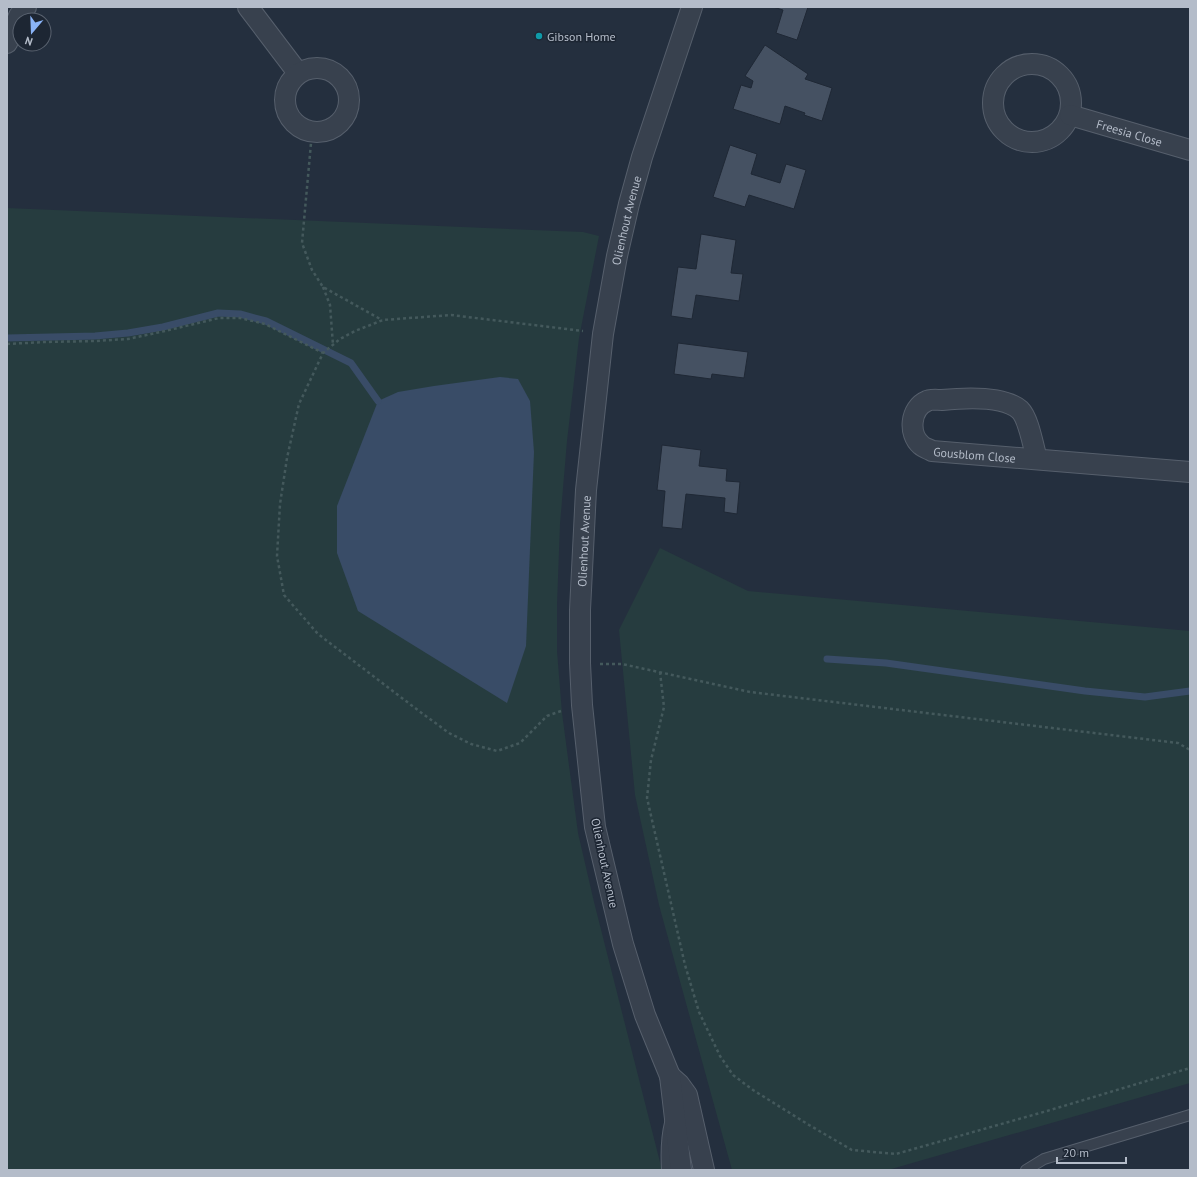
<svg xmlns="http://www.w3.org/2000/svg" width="1197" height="1177" viewBox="0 0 1197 1177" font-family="'PT Sans',sans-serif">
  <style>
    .green { fill: #263c3f }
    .water { fill: #394c67 }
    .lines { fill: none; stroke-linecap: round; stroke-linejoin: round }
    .stream { stroke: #394c67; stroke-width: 7 }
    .building { fill: #455162; stroke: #1f2835 }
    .service-casing { stroke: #565f6c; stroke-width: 12 }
    .minor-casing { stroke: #565f6c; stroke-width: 22 }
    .path { stroke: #44595c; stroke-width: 2.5; stroke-dasharray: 3 3; stroke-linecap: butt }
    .service { stroke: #38414e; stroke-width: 10 }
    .minor { stroke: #38414e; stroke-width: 20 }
    .culture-dot { fill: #0f9aa8; stroke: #1d2633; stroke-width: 1.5 }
    .labels { text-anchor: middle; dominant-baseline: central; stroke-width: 3; stroke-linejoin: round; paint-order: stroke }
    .poi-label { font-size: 12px; fill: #b4bcc9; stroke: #1d2633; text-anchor: start }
    .street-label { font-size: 12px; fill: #b4bcc9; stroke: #1d2633 }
  </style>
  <rect width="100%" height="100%" fill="#242f3e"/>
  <!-- green -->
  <path class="green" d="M7,208l576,24 16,4 -20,102 -12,103 -7,83 -3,81v46l5,62 16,120 16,69 68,268h-655z
    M660,548l88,43 442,40v452l-302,87h-156l-73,-265 -24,-110 -16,-165z"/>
  <!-- water -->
  <path class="water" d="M500,377l18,2 12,22 4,51 -8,194 -19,57 -149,-92 -21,-58v-47l41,-105 20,-9 36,-6z"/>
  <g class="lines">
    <!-- stream -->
    <path class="stream" d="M7,338l88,-2 33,-3 35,-6 55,-14 22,1 26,7 85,42 27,38
      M827,659l59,4 199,28 60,6 45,-6"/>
  </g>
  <!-- building -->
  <path class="building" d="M773,7h35l-11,33 -21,-7 7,-23z
    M765,45l43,29 -3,5 27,9 -10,33 -18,-6 1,-2 -20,-7 -5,18 -47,-15 8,-24 10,3 2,-7 -8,-5z
    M730,145l27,9 -6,20 29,9 6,-19 20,6 -12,39 -45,-14 -4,12 -32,-10z
    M701,234l35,6 -5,33 12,1 -4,27 -43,-6 -4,24 -21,-3 7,-49 18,2z
    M678,343l70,9 -4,26 -32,-4 -1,5 -37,-5z
    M662,445l39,5 -2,16 28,3 -1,12 14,1 -3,32 -13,-2 1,-14 -39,-4 -4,35 -20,-2 3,-36 -8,-1z"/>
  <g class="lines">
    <!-- service casing -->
    <g class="service-casing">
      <path id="service" d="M667,1170c-1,-17 -1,-31 3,-47
        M1026,1170l18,-11 146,-44"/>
    </g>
    <!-- minor casing -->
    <g class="minor-casing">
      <g id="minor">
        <path d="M248,7l50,66"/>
        <path d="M7,43l12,-27 7,-9"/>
        <circle cx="1032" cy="103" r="39"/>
        <circle cx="317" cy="100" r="32"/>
        <path id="s1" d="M1070,115l120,35"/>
        <path id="s2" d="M1037,459c-4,-13 -8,-40 -17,-49 -17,-15 -58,-12 -78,-10 -5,0 -12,-1 -15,1 -17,7 -19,33 -6,44 3,3 8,4 11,6l258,21"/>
        <path d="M670,1076l9,8 8,11 17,75"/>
        <path id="s3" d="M681,1170l-11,-94 -25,-61 -22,-71 -28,-117 -13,-122 -2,-42v-53l6,-120 17,-156 14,-78 12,-52 13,-47 50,-150"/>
      </g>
    </g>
    <!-- path -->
    <path class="path" d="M312,132l-10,111 10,27 11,17 59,33
      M323,287l7,18 3,40
      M7,344l38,-2 50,-1 33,-2 37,-8 54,-13h21l25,6 58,29
      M600,664h22l128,28 428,51 12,7
      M660,672l4,35 -13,53 -4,38 38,167 14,47 21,44 13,19 20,15 56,35 43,25 44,4 151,-43 143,-43
      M561,711l-14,5 -27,27 -23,8 -26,-7 -22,-11 -30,-22 -101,-77 -34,-39 -7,-39 3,-52 7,-46 12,-54 24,-51 17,-14 15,-8 28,-11 68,-5 132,16"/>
    <!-- service -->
    <use href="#service" class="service"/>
    <!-- minor -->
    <use href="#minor" class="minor"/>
  </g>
  <!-- markers -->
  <circle class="culture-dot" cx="539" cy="36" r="4"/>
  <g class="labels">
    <!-- poi labels -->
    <g class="poi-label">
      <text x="547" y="36">Gibson Home</text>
    </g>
    <!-- street labels -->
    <g class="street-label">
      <text stroke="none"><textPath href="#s1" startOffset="62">Freesia Close</textPath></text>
      <text stroke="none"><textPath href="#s3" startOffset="966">Olienhout Avenue</textPath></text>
      <text stroke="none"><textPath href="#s2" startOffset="255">Gousblom Close</textPath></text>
      <text stroke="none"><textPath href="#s3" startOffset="642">Olienhout Avenue</textPath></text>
      <text transform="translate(605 863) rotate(78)">Olienhout Avenue</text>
    </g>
  </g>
  <!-- border -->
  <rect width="1197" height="1177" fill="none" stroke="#b4bcc9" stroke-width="16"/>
  <!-- north arrow -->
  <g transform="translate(32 32) rotate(199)"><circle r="19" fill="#1d2633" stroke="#59626f"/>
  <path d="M0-3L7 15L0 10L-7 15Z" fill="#8ab4f8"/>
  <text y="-6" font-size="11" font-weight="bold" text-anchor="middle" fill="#b4bcc9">N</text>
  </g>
  <!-- scale -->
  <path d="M1057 1157v6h69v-6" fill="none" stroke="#b4bcc9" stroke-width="2"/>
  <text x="1063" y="1157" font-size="12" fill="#b4bcc9" stroke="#1d2633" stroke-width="3" paint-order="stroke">20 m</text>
</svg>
